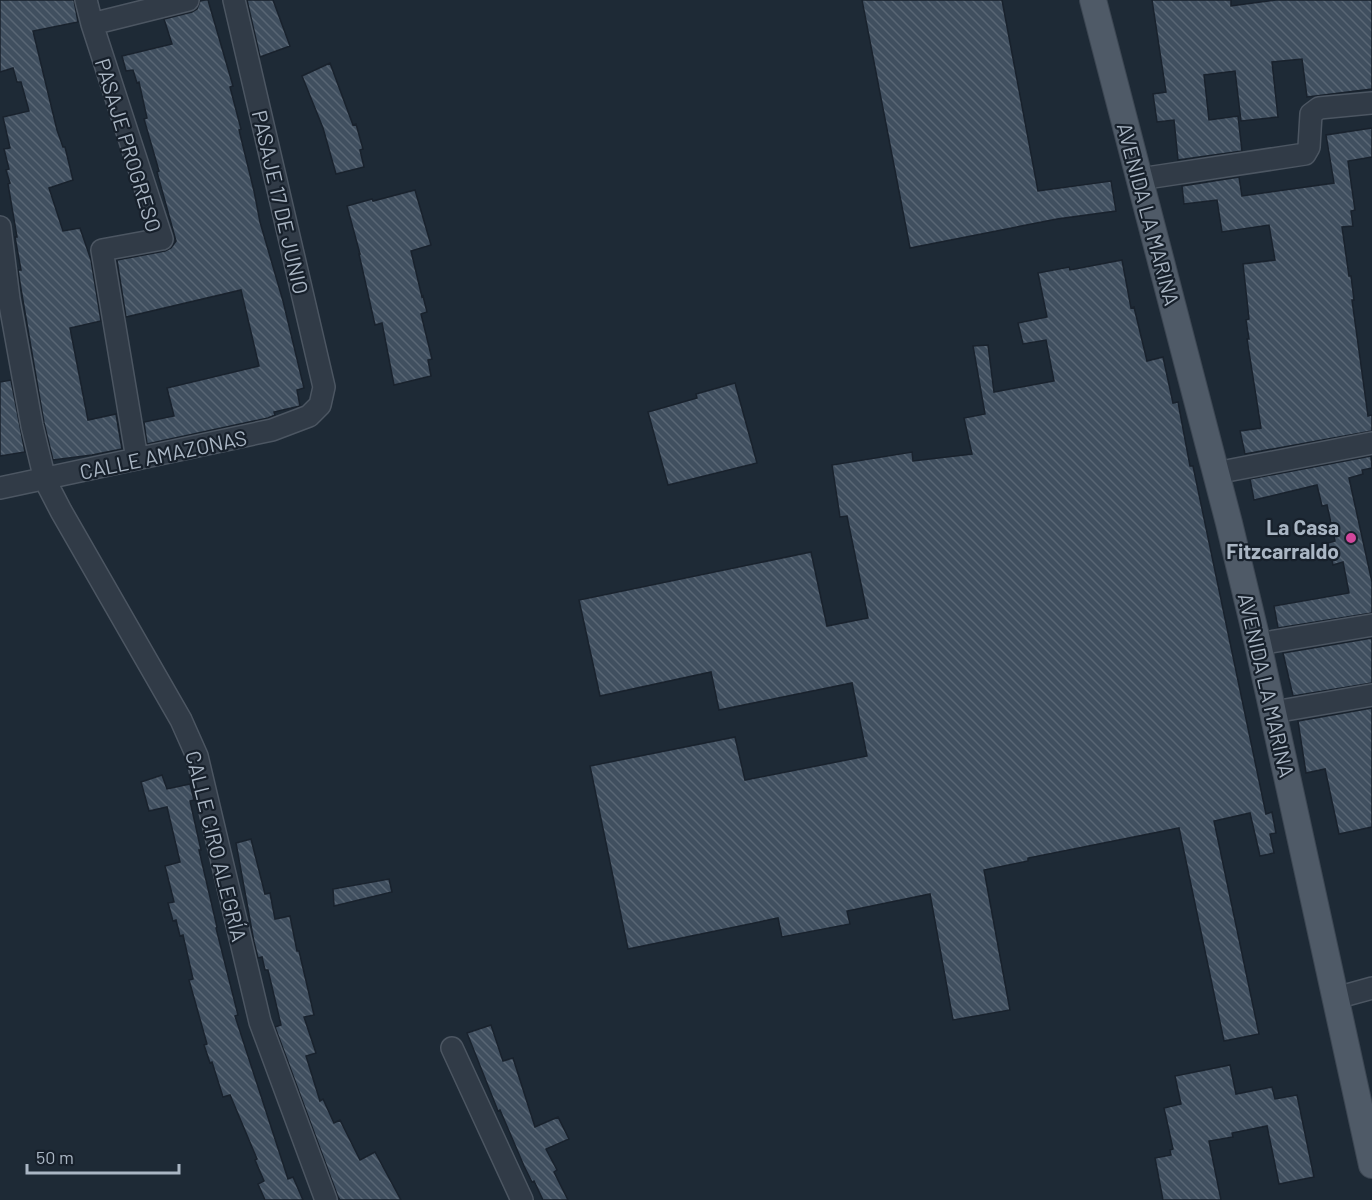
<svg xmlns="http://www.w3.org/2000/svg" width="1372" height="1200" viewBox="0 0 1372 1200" font-family="Barlow,sans-serif">
  <style>
    .building { fill: url(#building-back-hatch); stroke: #19222d; stroke-width: 1.5 }
    .lines { fill: none; stroke-linecap: round; stroke-linejoin: round }
    .minor-casing { stroke: #4c5662; stroke-width: 24 }
    .major-casing { stroke: #3d4753; stroke-width: 28 }
    .minor { stroke: #313b47; stroke-width: 21 }
    .major { stroke: #4f5a67; stroke-width: 26 }
    .hotel-dot { fill: #d1479c; stroke: #17202b; stroke-width: 2 }
    .labels { text-anchor: middle; dominant-baseline: central; stroke-width: 4.5; stroke-linejoin: round; paint-order: stroke }
    .street-label { font-size: 21px; fill: #aab6c4; stroke: #17202b }
    .poi-label { font-size: 21px; font-weight: bold; fill: #aab6c4; stroke: #17202b; text-anchor: end }
  </style>
  <defs>
    <pattern id="building-back-hatch" width="6" height="6" patternUnits="userSpaceOnUse" patternTransform="scale(1.5)"><rect width="6" height="6" fill="#404f5f"/><path d="M-1 5l2 2M0 0l6 6M5-1l2 2" fill="none" stroke="#596674"/></pattern>
  </defs>
  <rect width="100%" height="100%" fill="#1e2a36"/>
  <!-- building -->
  <path class="building" d="M0,0h74l4,22 -45,9 24,99 6,17h2l8,33 -24,8 14,43 17,-3 11,32 10,61 -31,7 18,92 28,-6 6,35 -30,6 -39,5 -9,-37 -23,-134 -3,-19h3l-6,-33h2l-9,-53 2,-1 -4,-13 3,-1 -5,-20 6,-1 -7,-31 26,-6 -8,-29h-4l-4,-14 -13,4z
    M205,0h3l25,86 -3,1 11,42 -2,1 15,61 6,31 23,79 21,87 -7,2 3,16 -26,6 1,3 -7,3 -121,26 -3,-22 30,-6 -7,-28 92,-22 -18,-76 -115,27 -9,-57 48,-9 6,-3 5,-7 -19,-69 2,-1 -15,-52 3,-1 -8,-36 -2,1 -4,-13 -7,1 -4,-15 50,-12 -8,-25 28,-7 5,-3 3,-8z
    M247,0h26l17,46 -30,11z
    M862,0h140l36,191 73,-10 5,30 -59,8 -147,29z
    M1152,0h79v6l45,-6h96v89l-65,8 -5,-38 -30,3 6,55 -37,4 -6,-50 -31,4 5,45 29,-4 4,35 -64,9 -4,-40 -17,2 -4,-28 13,-2z
    M330,63l23,62 3,-1 7,25 -3,1 4,17 -28,7 -13,-46 -21,-52z
    M1372,128v29l-24,4 7,49 -4,1 2,15 -11,1 7,49h2l3,24h-2l16,116 4,-1v16l-127,23 -5,-23 21,-3 -14,-89h2l-3,-19 3,-1 -6,-55 32,-4 -6,-35 -47,7 -5,-32 -33,4 -2,-18 57,-9 3,19 92,-13 -8,-48z
    M415,190l16,55 -20,6 11,46 1,-1 4,16 -6,2 11,45 -4,1 3,16 -37,9 -12,-62 -7,2 -16,-71h1l-13,-48 25,-7 1,2z
    M1122,260l9,48 3,-1 13,54 16,-4 10,46 5,-1 12,64h3l73,348 6,-2 4,21 -6,1 4,19 -14,3 -10,-43 -36,8 45,213 -35,7 -45,-213 -151,30v3l-44,9 26,140 -57,10 -23,-126 -83,17 3,13 -68,13 -4,-19 -150,31 -38,-183 145,-29 10,43 122,-24 -15,-73 -133,27 -8,-38 -111,24 -21,-96 232,-48 16,74 41,-8 -21,-102 -7,1 -8,-52 80,-13 1,9 59,-7 -8,-36 21,-4 -12,-68 15,-1 6,47 60,-11 -8,-41 -23,4 -5,-21 29,-6 -9,-44 31,-6 1,3z
    M11,380l14,72 -25,4v-74z
    M735,383l22,80 -89,22 -20,-73 49,-14 -1,-4z
    M1371,456l1,12 -10,2 1,4 -14,4 23,104v31l-94,15 -4,-22 75,-13 -6,-31 -10,3 -5,-22 7,-2 -8,-36 -5,1 -5,-21 -63,15 -4,-21z
    M1372,638v45l-79,13 -10,-43z
    M1372,708v119l-33,7 -14,-65 -19,4 -8,-52z
    M162,775l5,14 23,-5 4,16 -4,1 11,49h-2l18,77 -1,1 22,87 -3,1 53,163 5,-2 10,23h-38l-7,-16 6,-3 -9,-21 2,-1 -27,-64 -7,2 -11,-35 -2,1 -6,-18 3,-1 -18,-64 4,-1 -10,-44 -3,1 -4,-16 -3,1 -5,-18 6,-1 -9,-36 15,-4 -13,-55 -18,4 -8,-29z
    M251,839l14,55 5,-1 5,26 15,-3 7,35h2l15,64 -10,2 12,36 -10,3 14,45 3,-2 11,24 6,-3 20,40 15,-8 26,48h-61l-2,-3 -63,-170 6,-2 -13,-55h-3l-3,-13 -4,1 -4,-16 -18,-99z
    M389,879l3,13 -58,14 -1,-17z
    M491,1025l12,36 10,-3 22,69 23,-10 11,22 -23,10 11,21 -3,2 14,28h-25l-9,-19 -2,1 -8,-16 -24,-56 -2,1 -31,-78z
    M1230,1065l6,29 36,-7 3,12 22,-4 17,82 -35,7 -12,-58 -35,7 1,4 -24,4 12,59h-58l-8,-42 16,-3 -1,-5 3,-1 -9,-41 17,-4 -6,-28z"/>
  <g class="lines">
    <!-- minor casing -->
    <g class="minor-casing">
      <path id="minor" d="M86,0l6,24 70,215 -60,11 35,209
        M92,24l96,-24
        M1140,179l165,-25 4,-7 2,-33 8,-6 53,-5
        M0,227l9,72 23,127 13,54 16,31 120,209 16,36 63,266 66,178
        M1216,473l156,-30
        M0,488l272,-58 37,-14 11,-11 4,-18 -90,-387
        M1258,644l114,-19
        M1274,712l98,-17
        M1336,998l36,-10
        M452,1048l70,152"/>
    </g>
    <!-- major casing -->
    <g class="major-casing">
      <path id="major" d="M1093,0l136,523 29,121 114,521"/>
    </g>
    <!-- minor -->
    <use href="#minor" class="minor"/>
    <!-- major -->
    <use href="#major" class="major"/>
  </g>
  <!-- markers -->
  <circle class="hotel-dot" cx="1351" cy="538" r="6"/>
  <g class="labels">
    <!-- street labels -->
    <g class="street-label">
      <text transform="translate(129 145) rotate(73)">PASAJE PROGRESO</text>
      <text transform="translate(281 202) rotate(77)">PASAJE 17 DE JUNIO</text>
      <text transform="translate(1149 214) rotate(75)">AVENIDA LA MARINA</text>
      <text transform="translate(163 454) rotate(-12)">CALLE AMAZONAS</text>
      <text transform="translate(1267 685) rotate(77)">AVENIDA LA MARINA</text>
      <text transform="translate(217 846) rotate(76)">CALLE CIRO ALEGRÍA</text>
    </g>
    <!-- poi labels -->
    <g class="poi-label">
      <text x="1339" y="526">La Casa<tspan x="1339" dy="24">Fitzcarraldo</tspan></text>
    </g>
  </g>
  <!-- scale -->
  <path d="M27 1164v9h152v-9" fill="none" stroke="#aab6c4" stroke-width="3"/>
  <text x="36" y="1164" font-size="18" fill="#aab6c4" stroke="#17202b" stroke-width="4.5" paint-order="stroke">50 m</text>
</svg>
